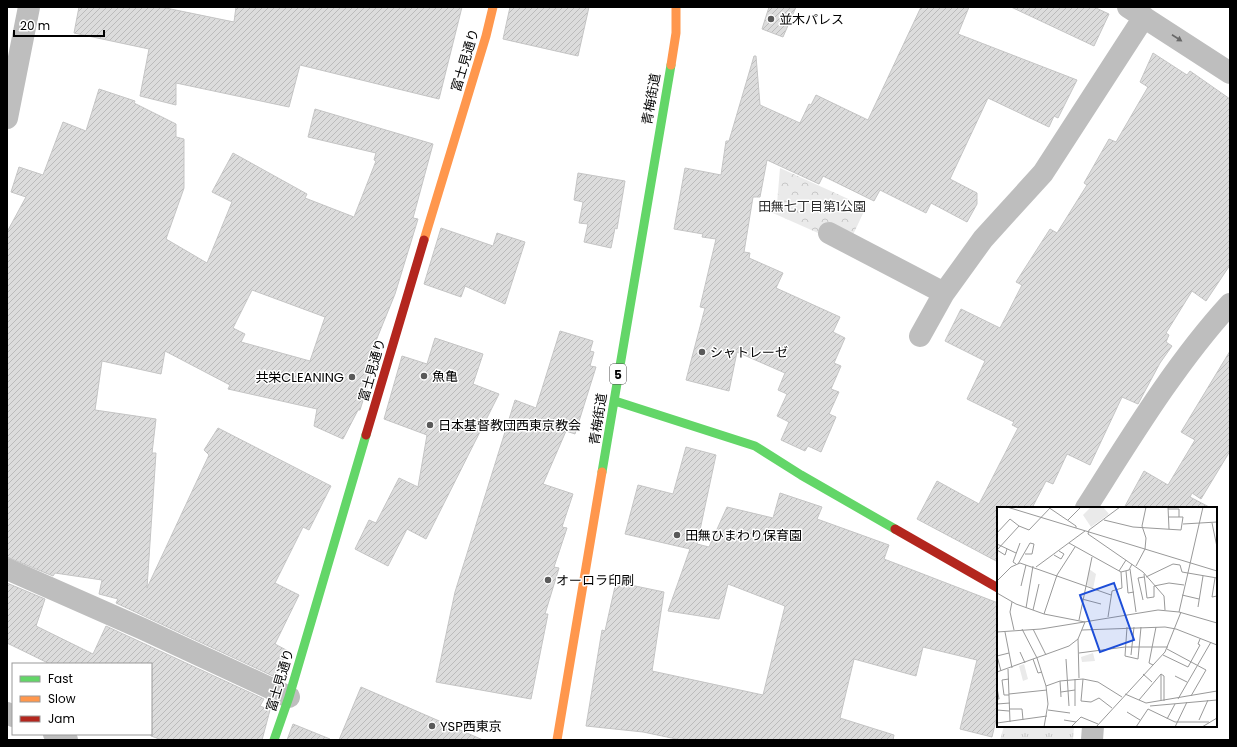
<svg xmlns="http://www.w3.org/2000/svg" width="1237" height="747" viewBox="0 0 1237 747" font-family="Poppins,'Noto Sans JP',sans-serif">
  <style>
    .grass { fill: url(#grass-tufts) }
    .park { fill: url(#park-crowns) }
    .building { fill: url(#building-hatch); stroke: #c5c5c5; fill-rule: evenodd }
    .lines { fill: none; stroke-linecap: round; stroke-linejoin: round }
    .street { stroke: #bebebe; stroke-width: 22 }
    .fast { stroke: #63d668; stroke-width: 9 }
    .slow { stroke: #ff974d; stroke-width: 9 }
    .jam { stroke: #b3261e; stroke-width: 9 }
    .oneway { fill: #686868 }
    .poi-dot { fill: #595959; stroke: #fff; stroke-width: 1.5 }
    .labels { text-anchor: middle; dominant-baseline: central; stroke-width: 3; stroke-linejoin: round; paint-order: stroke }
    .shield { fill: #fff; stroke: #4c4c4c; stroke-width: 1 }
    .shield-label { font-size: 12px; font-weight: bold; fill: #000 }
    .poi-label { font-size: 13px; fill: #000; stroke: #fff; text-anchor: start }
    .street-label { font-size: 13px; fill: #000; stroke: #fff }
    .park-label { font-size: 13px; fill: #2f2f2f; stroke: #fff }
    .inset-road { fill: none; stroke: #999; stroke-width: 1 }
    .view { fill: #1d4ed8; fill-opacity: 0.15; stroke: #1d4ed8; stroke-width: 2 }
    .inset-edge { fill: none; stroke: #000; stroke-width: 2 }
  </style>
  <defs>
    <pattern id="grass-tufts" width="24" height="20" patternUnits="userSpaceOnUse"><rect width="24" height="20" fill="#eaeaea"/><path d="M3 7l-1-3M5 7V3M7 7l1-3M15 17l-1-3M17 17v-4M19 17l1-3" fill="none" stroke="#c7c7c7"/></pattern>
    <pattern id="park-crowns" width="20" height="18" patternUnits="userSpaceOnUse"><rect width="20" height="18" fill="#eaeaea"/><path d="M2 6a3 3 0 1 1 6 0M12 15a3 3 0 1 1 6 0" fill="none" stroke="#c7c7c7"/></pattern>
    <pattern id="building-hatch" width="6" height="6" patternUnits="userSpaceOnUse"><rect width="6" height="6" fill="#dcdcdc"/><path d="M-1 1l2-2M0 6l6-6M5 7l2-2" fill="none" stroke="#bbb"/></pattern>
  </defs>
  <rect width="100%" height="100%" fill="#fff"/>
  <!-- grass -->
  <path class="grass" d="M1004,726h70l-1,14h-73z"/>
  <!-- park -->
  <path class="park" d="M780,168l86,39 -14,30h-25l-54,-24 4,-9z"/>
  <!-- building -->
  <path class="building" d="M79,7h82l73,15 2,-15h226l-23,92 -139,-34 -11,42 -113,-24v22l-36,-9 9,-47 -75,-16z
    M510,7h79l-11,49 -75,-17z
    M769,7h27l-13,30 -21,-8z
    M921,7h48l-11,27 119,46 -19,38 -4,-2 -5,11 -61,-29 -38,81 27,14v11l-10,18 -36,-19 -5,10 -46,-23 -6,11 -51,-25 -4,8 -52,-24 -7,37h-7l-9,55 6,1 -1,5 34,15 -7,15 64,29 -7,15 12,6 -11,25 7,3 -10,23 8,3 -10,22 7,3 -15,35 -13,-6 -3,5 -24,-11 8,-18 -12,-6 10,-22 -9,-4 7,-17 -48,-21 -8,39 -43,-11 19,-72 -5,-1 16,-68 -14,-2 1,-3 -29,-5 11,-61 36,7 5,-34h3l25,-85h2l4,49 40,18 9,-19 2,1 5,-10 52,25z
    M1011,7h83l15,7 -15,32z
    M1153,53l34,22 3,-4 40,28v166l-24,36 -14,-10 -26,42 3,2 -3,7 6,4 -12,17 -22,41 -16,-7 -32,68 -23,-11 -14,30 -7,-3 -14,27h-34v54l-81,-43 20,-38 42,23 39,-76 -6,-3 2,-3 -47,-23 18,-38 -40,-20 16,-32 39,19 22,-43 -6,-3 34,-53 7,4 30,-48 -3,-2 25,-44 7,3 32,-55 -8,-5z
    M99,89l36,12 -1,2 42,21v13l8,2v49l-18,51 41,24 25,-61 -20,-10 21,-39 74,41 -2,4 49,19 22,-56 -2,-1 2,-7 -68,-16 7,-28 118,35 -20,74 5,1 -23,75 -22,54 6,1 -19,61h-2l-15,29 -29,-13 3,-17 -89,-20 2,-4 -65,-34 -4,23 -59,-13 -7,49 61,9 -4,34h4l-9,135 62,-133 -5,-5 14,-22 113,58 -22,44 -6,-3 -28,56 24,12 -24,49 13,7 -13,26 -159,-74 2,-4 -19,-5 3,-14 -47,-7 -2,3 -46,-19v-325l19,-35 -15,-5 8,-25 24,8 20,-53 23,9zM252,290l73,27 -15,44 -69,-19 4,-8 -12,-6z
    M578,173l47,8 -8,48 -2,-1 -4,20 -27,-6 4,-18 -9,-1 4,-21 -9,-2z
    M441,228l52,18 4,-13 28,9 -20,62 -40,-18 -4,11 -37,-13z
    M560,331l33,10 -3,10 4,1 -4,14 6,1 -21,67 -9,-3 -23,53 30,10 -11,33 5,1 -13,39 5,1 -14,46h3l-17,85 -95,-17 19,-90 60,-192 21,8z
    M435,338l48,16 -10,30 26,10 -73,145 -19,-10 -19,37 -33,-17 14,-29 7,3 23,-45 19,9 9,-52 -43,-16 18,-63 25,8z
    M1230,351v100l-29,48 -9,-6 -2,4 21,11h-87l20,-37 24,14 27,-45 -14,-8z
    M686,447l30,8 -19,89 12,3 18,-40 46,11 7,-25 42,14 -5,12 72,26 -5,14 114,44v109l-6,25 -32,-8 17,-69 -54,-13 -7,29 -62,-17 -14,59 54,17 -1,5h-212l-38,-8 -57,-6 16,-96 3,1 11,-49 48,10 -12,79 111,24 22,-89 -57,-22 -9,35 -51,-8 22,-62 -65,-15 13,-49 35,9z
    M7,583l38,16 -9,27 57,28 13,-28 158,73 -4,7 10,4 -8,30h-100l-11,-4v-72h-101l-43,-21z
    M361,687l122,53h-144z
    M293,724l37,15v1h-43z"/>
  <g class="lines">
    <!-- street -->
    <path class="street" d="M1128,7l102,66
      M7,118l22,-111
      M829,233l115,60
      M920,336l24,-43 39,-54 60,-66 101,-156
      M1086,508c44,-69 89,-144 144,-204
      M7,569l136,60 146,68
      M7,713l6,3
      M54,734l13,6
      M1092,740l1,-14"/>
    <!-- fast -->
    <path class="fast" d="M615,401l140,45 46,29 94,54
      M602,472l69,-407
      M274,740l15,-43 77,-262"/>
    <!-- slow -->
    <path class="slow" d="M671,65l5,-32v-26
      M424,240l62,-204 7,-29
      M557,740l45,-268"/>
    <!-- jam -->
    <path class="jam" d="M366,435l58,-195
      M895,529l103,59"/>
  </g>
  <!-- one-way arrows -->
  <defs><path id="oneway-solid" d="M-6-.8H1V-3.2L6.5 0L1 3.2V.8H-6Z"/></defs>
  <use class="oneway" href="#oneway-solid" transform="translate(1177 38) rotate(33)"/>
  <!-- markers -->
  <g class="poi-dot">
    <circle cx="771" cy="19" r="4"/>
    <circle cx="702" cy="352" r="4"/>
    <circle cx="424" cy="376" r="4"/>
    <circle cx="352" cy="377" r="4"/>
    <circle cx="430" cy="425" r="4"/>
    <circle cx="677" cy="535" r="4"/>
    <circle cx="548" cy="580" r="4"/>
    <circle cx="432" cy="726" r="4"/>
  </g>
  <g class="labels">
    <!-- shield labels -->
    <rect class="shield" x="610" y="364" width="16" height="20" rx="3"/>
    <g class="shield-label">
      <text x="618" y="374">5</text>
    </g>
    <!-- poi labels -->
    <g class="poi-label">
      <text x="779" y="19">並木パレス</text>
      <text x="710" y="352">シャトレーゼ</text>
      <text x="432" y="376">魚亀</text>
      <text x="344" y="377" text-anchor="end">共栄CLEANING</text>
      <text x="438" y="425">日本基督教団西東京教会</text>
      <text x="685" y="535">田無ひまわり保育園</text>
      <text x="556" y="580">オーロラ印刷</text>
      <text x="440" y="726">YSP西東京</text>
    </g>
    <!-- street labels -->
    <g class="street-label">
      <text transform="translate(465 60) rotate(-73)">富士見通り</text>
      <text transform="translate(651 99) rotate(-80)">青梅街道</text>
      <text transform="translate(372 370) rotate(-74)">富士見通り</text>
      <text transform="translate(598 419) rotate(-81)">青梅街道</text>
      <text transform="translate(280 680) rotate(-73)">富士見通り</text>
    </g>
    <!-- park labels -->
    <g class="park-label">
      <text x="812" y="206">田無七丁目第1公園</text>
    </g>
  </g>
  <!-- overview -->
  <g transform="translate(997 507)">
    <rect width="220" height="220" fill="#fff"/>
    <path d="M27,157l4,15 -5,2 -4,-15z" fill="#eaeaea"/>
    <path d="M92,62l7,5 -3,15 -6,-4z" fill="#eaeaea"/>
    <path d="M96,146l2,8 -13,1 -1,-5z" fill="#eaeaea"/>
    <path d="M94,0h12l6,7 -18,13 -8,-12z" fill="#eaeaea"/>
    <path class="inset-road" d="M10,0l210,64M51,0l28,19v2M123,0l-31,23 -1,4 55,38 21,24 1,14M171,0l1,22M171,2h11v8M71,13l13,-13M107,13l29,7 48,3 2,-13h-15M215,16l5,24M186,17l34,-2M0,26l13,-14 9,7M72,36l52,29 8,-2 3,-6M0,37l19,9M148,42l1,-11 -4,-12 4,-19M0,43l22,-24 10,4 22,-23M0,43l8,5 2,-6M57,48l7,4 3,-5 -5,-3M19,57l-3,-2 7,-19M21,57l12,-21 4,1 -2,10h-7M139,59l9,-17M39,60l49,-36M133,62l6,43M122,64l7,-11M129,64l2,22 6,-1M147,67l3,24 7,-1v-11l15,-3M149,70l27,-13 7,1 2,7 35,6M218,71l-3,19 5,-1M0,74l14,-14 9,-4 91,32M172,76l15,2M24,79l5,-21M0,86l19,11 28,10 41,8M185,88l17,4M85,92l19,5M146,93l-5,-22 6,-1M15,95l-2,10 4,18M201,100l5,-31M29,101l7,-42M36,103l6,-26M182,105l24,-105M47,107l13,-39 18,-28M111,110l4,-26 10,-3 -1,-16M82,113l13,-63M130,120l-2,29 13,3 3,-32M25,122l15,29 9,28 2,18 -4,23M36,122l13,26M85,123l83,-3 11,2 41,16M0,125l44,-3 117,-19 21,2 38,11M8,125l7,36M81,132l1,39M170,142l39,21 -15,26M23,145l5,11M82,146l46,-6h43M134,148l3,-28M166,148l25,12 12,-22 -2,-1 2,-5M0,149l4,15M0,149l12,-3M36,152l5,14 4,-1M69,152l3,47M156,158l-4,-2 7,-36M11,162l2,53M0,165l72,-26 9,-7 7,-17M146,167l9,8M164,167l3,2v25M178,169l12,6M12,172l-7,1 2,15h5M78,172v27M86,172l-2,22 10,1 8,-4 13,10M63,174l1,16M49,179l14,-5 23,-2 15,3 24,15M0,181l2,11h-2M64,185l14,-2M12,187l38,-4M128,187l21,9 71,-12M181,192l33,-57M142,193l22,-26M164,194v-27M0,197l13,-1M153,199l67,-6M13,202h12l1,11M151,202l27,13h34M0,203l12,1M51,203l22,3M130,205l13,8M170,212l8,-15M67,213l12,2M202,213l9,-20M0,216l50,-7M74,220l10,-10 17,7M99,220l69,-75 16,-40M139,220l12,-18M178,220l12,-25M205,220l15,-9"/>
    <path class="view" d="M117,76l20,57 -34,12 -20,-57z"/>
    <rect width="220" height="220" class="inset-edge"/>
  </g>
  <!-- border -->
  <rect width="1237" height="747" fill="none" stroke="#000000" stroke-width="16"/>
  <!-- legend -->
  <rect x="12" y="663" width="140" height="72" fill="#ffffff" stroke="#999999"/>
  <rect x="20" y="676" width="20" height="6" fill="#63d668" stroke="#999999"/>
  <text x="48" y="683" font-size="12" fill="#000000">Fast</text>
  <rect x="20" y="696" width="20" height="6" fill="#ff974d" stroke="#999999"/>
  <text x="48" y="703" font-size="12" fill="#000000">Slow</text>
  <rect x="20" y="716" width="20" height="6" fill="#b3261e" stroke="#999999"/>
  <text x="48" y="723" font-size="12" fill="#000000">Jam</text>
  <!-- scale -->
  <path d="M14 30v6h90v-6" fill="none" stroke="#000000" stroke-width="2"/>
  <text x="20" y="30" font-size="12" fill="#000000" stroke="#ffffff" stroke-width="3" paint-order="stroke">20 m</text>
</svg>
